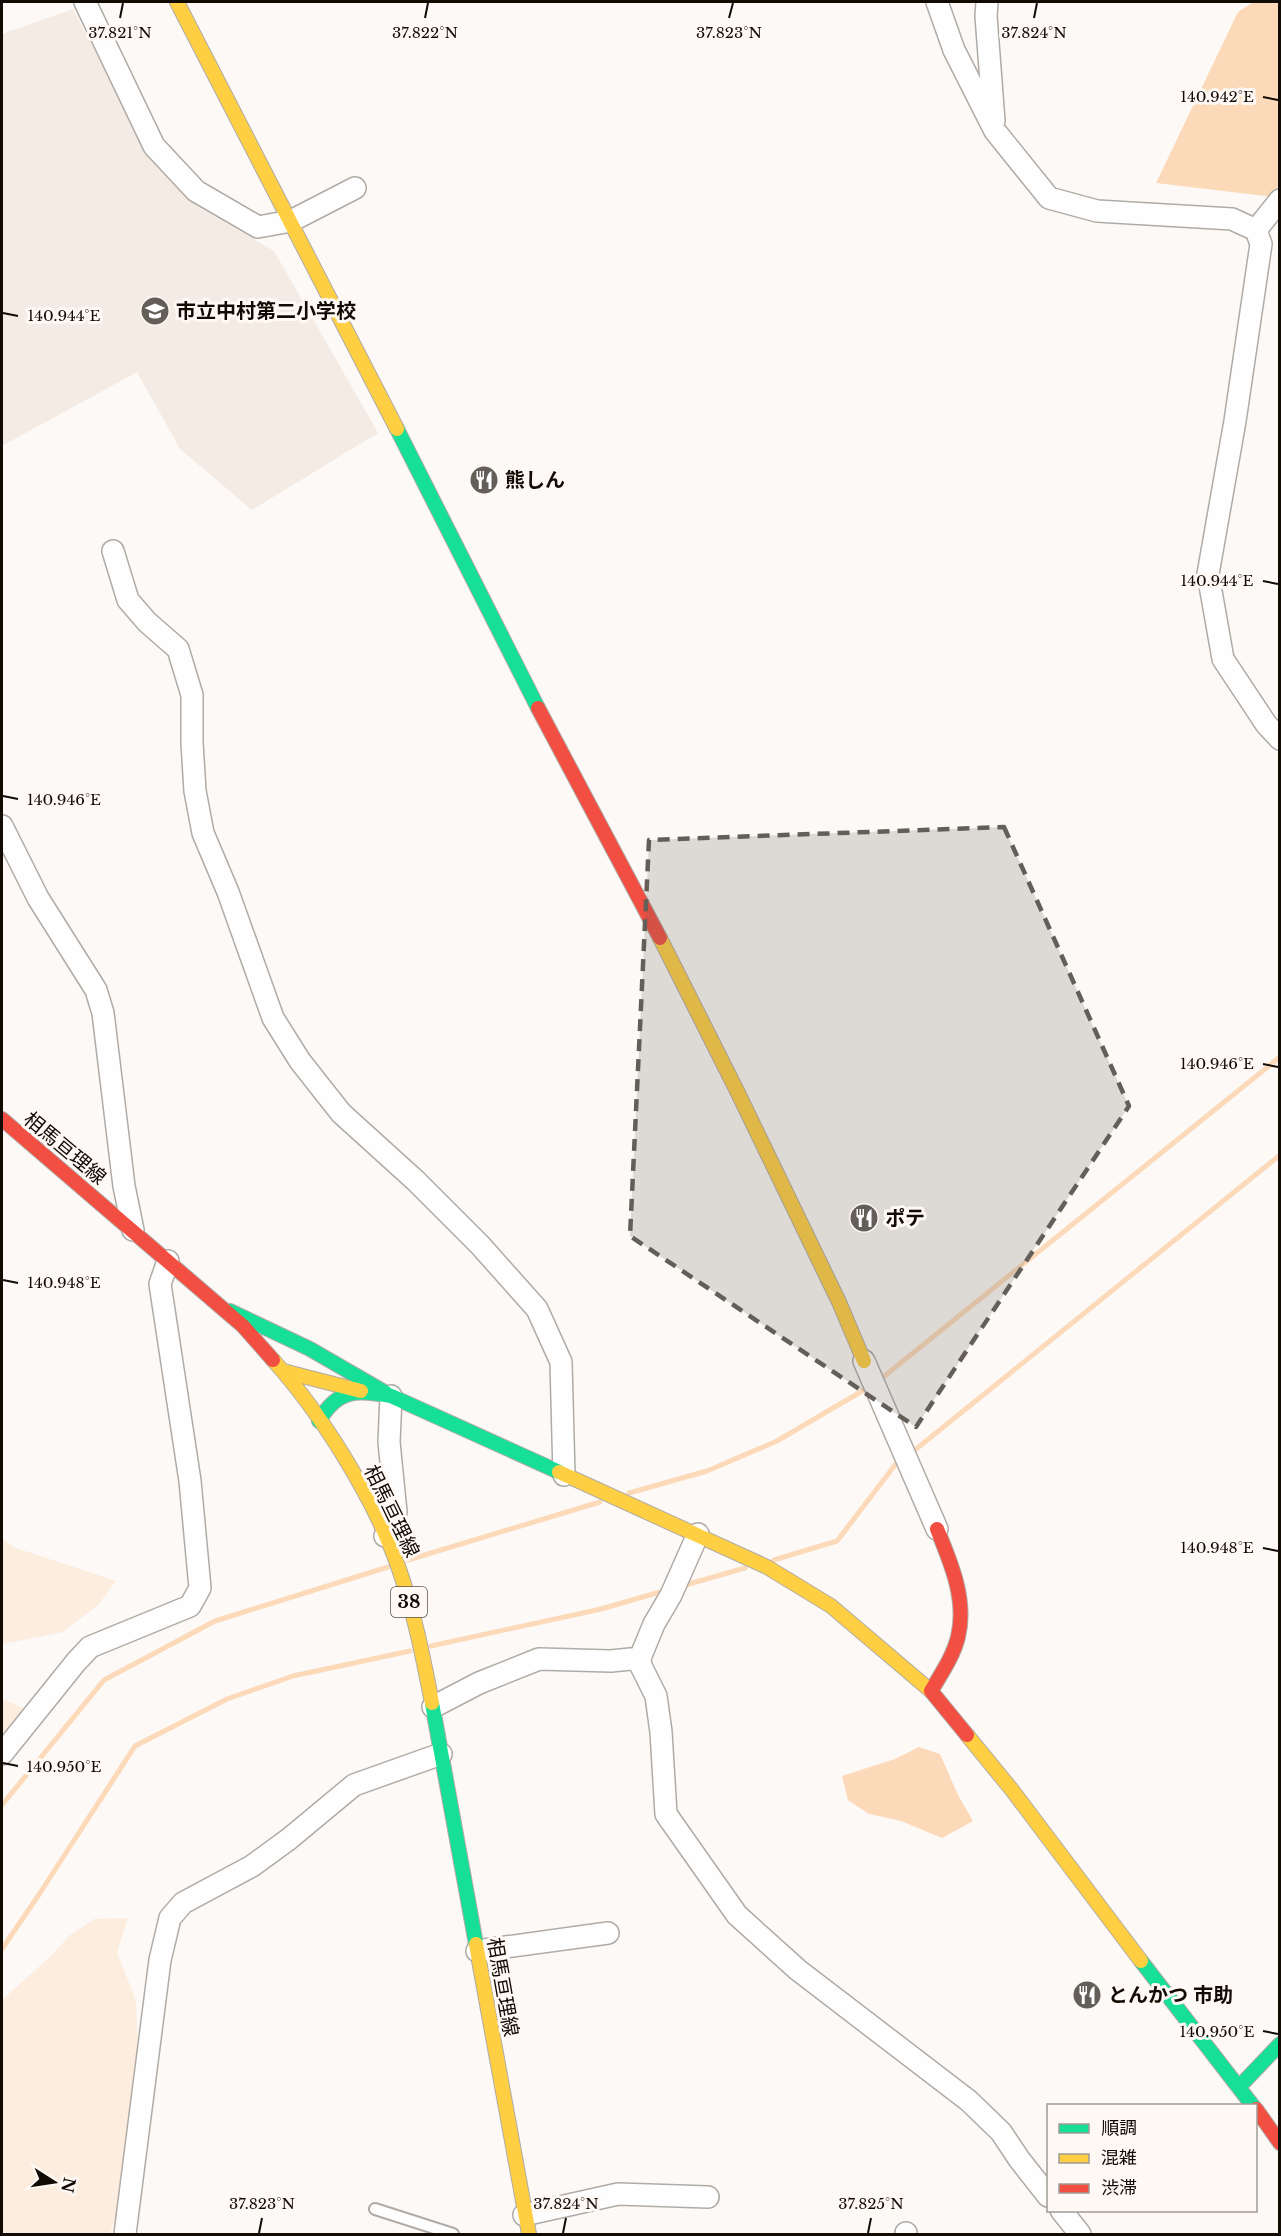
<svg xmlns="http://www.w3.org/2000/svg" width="1281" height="2236" viewBox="0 0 1281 2236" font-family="'Libre Baskerville','Noto Sans JP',serif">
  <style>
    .built { fill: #f4ebe4 }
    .green { fill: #fdeddf }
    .water { fill: #fcdab9 }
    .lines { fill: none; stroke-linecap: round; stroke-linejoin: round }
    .stream { stroke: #fcdab9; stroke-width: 5 }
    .lane-casing { stroke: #b0aba6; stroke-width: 14 }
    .street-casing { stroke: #b0aba6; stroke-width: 24 }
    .fast-casing { stroke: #b0aba6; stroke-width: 16 }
    .slow-casing { stroke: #b0aba6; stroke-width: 16 }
    .jam-casing { stroke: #b0aba6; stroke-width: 16 }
    .lane { stroke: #fffefe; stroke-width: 10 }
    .street { stroke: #fffefe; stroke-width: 21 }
    .fast { stroke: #16e098; stroke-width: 14 }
    .slow { stroke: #ffcf43; stroke-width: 14 }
    .jam { stroke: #f24e42; stroke-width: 14 }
    .marked { fill: #645e59; fill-opacity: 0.2; stroke: #645e59; stroke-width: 4.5; stroke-dasharray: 12 8; stroke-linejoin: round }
    .ticks { fill: none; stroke: #120b04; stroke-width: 2 }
    .labels { text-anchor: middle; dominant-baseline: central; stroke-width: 6; stroke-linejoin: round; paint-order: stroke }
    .shield { fill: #fef9f4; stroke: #59524c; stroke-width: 1.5 }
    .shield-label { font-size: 18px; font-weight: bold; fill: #120b04 }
    .poi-label { font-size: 20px; font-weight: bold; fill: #120b04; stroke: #fef9f4; text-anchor: start }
    .street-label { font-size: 20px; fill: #120b04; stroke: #fef9f4 }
    .ticks-label { font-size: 15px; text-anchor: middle; fill: #120b04; stroke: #fef9f4; stroke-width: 6; stroke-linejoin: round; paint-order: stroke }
  </style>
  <rect width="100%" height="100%" fill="#fcf9f6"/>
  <!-- built -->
  <path class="built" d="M73,9l78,150 46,47 77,45 104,182 -126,77 -72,-61 -43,-77 -135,74v-412z"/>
  <!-- green -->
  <path class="green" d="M2,1538l11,9 103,34 -18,24 -35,27 -61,12z
    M2,1699l26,11 -26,33z
    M128,1918l-11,34 19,49 2,47 -7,95 -8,49 -13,42h-108v-234l50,-45 17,-19 25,-17z"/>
  <!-- water -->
  <path class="water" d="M1253,2h25l2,12v163l-5,20 -119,-14 82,-171z
    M919,1747l21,7 18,41 15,26 -31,17 -41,-17 -32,-7 -21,-14 -6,-24 53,-17z"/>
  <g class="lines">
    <!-- stream -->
    <path class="stream" d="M877,1382l403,-325
      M910,1454l370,-299
      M629,1493l78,-22 70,-30 92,-54
      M408,1560l192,-58
      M774,1560l63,-19 58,-76 7,-5
      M682,1586l63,-18
      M431,1646l170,-37 66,-19
      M2,1805l102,-125 111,-59 173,-54
      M2,1949l38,-56 95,-147 92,-47 66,-23 117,-25"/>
    <!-- lane casing -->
    <g class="lane-casing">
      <path id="lane" d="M375,2209l78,25"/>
    </g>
    <!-- street casing -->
    <g class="street-casing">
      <path id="street" d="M85,2l69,144 42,45 62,36 33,-6 64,-33
        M937,2l17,48 41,81 54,67 48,13 135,8 24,11 5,14 -26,177 -27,153 15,85 43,65 14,15
        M987,2l-1,14 8,105
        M1256,230l24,-30
        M113,551l15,49 19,22 31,27 14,46v48l3,48 8,42 25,59 45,126 27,43 41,52 75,68 64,64 57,64 24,53 3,113
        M2,826l36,72 58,92 7,23 21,173 9,44
        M864,1361l73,168
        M698,1534l-27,61 -17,29 -14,34 1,8 15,30 5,36 5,82 71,101 61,55 171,131 32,31 18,27 29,37
        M385,1536l11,-24 -7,-70 2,-46
        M433,1707l46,-24 60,-24 72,2 29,-3
        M2,1754l74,-92 14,-15 100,-41 10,-18 -10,-107 -30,-197 8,-23
        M477,1951l131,-18
        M1061,2210l19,24
        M524,2215l94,-21 90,3
        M125,2234l35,-274 10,-42 13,-15 69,-37 37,-27 65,-54 87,-31
        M906,2234v-1"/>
    </g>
    <!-- fast casing -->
    <g class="fast-casing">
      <path id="fast" d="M397,429l141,279
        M230,1311l80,38 76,44
        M319,1421c19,-33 38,-31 72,-25l168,76
        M432,1703l44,241
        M1141,1961l112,145
        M1239,2087l41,-43"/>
    </g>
    <!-- slow casing -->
    <g class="slow-casing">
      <path id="slow" d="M177,2l220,427
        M660,938l78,155 101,209 25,59
        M273,1360c48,53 101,138 125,206 16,45 25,91 34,137
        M283,1371l78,20
        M559,1472l208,95 64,39 100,85
        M967,1735l45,55 129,171
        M476,1944l53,290"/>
    </g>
    <!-- jam casing -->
    <g class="jam-casing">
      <path id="jam" d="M538,708l122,230
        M2,1119l241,207 30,34
        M937,1529c14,34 30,71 21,108 -5,20 -17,37 -27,54l36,44
        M1256,2109l24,34"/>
    </g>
    <!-- lane -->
    <use href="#lane" class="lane"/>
    <!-- street -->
    <use href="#street" class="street"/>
    <!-- fast -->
    <use href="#fast" class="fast"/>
    <!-- slow -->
    <use href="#slow" class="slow"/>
    <!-- jam -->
    <use href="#jam" class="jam"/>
  </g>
  <!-- marked area -->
  <path class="marked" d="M1004,827l125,279 -213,321 -286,-191 19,-396z"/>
  <!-- ticks -->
  <path class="ticks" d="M120,18l3,-15M425,18l3,-15M729,18l4,-15M1034,18l3,-15M1263,97l15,3M3,313l15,3M1263,581l15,3M3,796l15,3M1263,1064l15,3M3,1280l15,3M1263,1548l15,3M3,1763l15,3M1263,2031l15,3M259,2233l3,-15M563,2233l3,-15M868,2233l3,-15"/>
  <!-- icons -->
  <defs>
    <g id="school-disc" transform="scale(1.5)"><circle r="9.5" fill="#645e59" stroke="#fef9f4"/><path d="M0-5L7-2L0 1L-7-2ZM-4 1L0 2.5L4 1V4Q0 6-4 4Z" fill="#fff"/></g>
    <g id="restaurant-disc" transform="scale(1.5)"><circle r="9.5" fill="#645e59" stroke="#fef9f4"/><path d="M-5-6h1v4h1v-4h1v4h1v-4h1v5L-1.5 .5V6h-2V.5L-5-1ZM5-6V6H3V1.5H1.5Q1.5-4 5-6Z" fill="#fff"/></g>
  </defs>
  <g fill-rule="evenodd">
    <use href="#school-disc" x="155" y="311"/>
    <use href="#restaurant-disc" x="484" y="480"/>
    <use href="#restaurant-disc" x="864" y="1218"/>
    <use href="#restaurant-disc" x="1087" y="1995"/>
  </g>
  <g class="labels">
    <!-- shield labels -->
    <rect class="shield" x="391" y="1587" width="36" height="30" rx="4.5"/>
    <g class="shield-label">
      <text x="409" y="1602">38</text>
    </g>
    <!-- poi labels -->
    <g class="poi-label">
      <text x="176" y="311">市立中村第二小学校</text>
      <text x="505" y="480">熊しん</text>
      <text x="885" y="1218">ポテ</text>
      <text x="1108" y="1995">とんかつ 市助</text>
    </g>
    <!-- street labels -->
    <g class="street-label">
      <text transform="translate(65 1148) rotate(40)">相馬亘理線</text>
      <text transform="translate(392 1511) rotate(64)">相馬亘理線</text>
      <text transform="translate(503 1987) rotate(80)">相馬亘理線</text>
    </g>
  </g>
  <g class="ticks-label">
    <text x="120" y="38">37.821°N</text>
    <text x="425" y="38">37.822°N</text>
    <text x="729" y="38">37.823°N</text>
    <text x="1034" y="38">37.824°N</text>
    <text x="1217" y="102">140.942°E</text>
    <text x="64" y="321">140.944°E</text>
    <text x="1217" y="586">140.944°E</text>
    <text x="64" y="805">140.946°E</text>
    <text x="1217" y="1069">140.946°E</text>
    <text x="64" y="1288">140.948°E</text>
    <text x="1217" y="1553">140.948°E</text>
    <text x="64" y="1772">140.950°E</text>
    <text x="1217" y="2037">140.950°E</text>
    <text x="262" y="2209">37.823°N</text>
    <text x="566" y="2209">37.824°N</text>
    <text x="871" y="2209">37.825°N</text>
  </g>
  <!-- border -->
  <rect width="1281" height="2236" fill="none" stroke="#120b04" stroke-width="6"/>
  <!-- legend -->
  <rect x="1047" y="2104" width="210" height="108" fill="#fef9f4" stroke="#a09a94" stroke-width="1.5"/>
  <rect x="1059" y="2124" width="30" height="9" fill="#16e098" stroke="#a09a94" stroke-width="1.5"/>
  <text x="1101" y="2134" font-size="18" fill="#120b04">順調</text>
  <rect x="1059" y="2154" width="30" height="9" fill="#ffcf43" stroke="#a09a94" stroke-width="1.5"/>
  <text x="1101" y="2164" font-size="18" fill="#120b04">混雑</text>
  <rect x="1059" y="2184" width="30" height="9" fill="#f24e42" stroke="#a09a94" stroke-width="1.5"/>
  <text x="1101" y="2194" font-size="18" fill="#120b04">渋滞</text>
  <!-- north arrow -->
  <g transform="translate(54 2182) rotate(102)" stroke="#fef9f4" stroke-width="4.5" paint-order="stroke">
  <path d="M0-4.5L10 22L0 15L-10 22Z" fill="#120b04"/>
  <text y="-9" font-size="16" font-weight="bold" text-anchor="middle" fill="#120b04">N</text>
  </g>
</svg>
